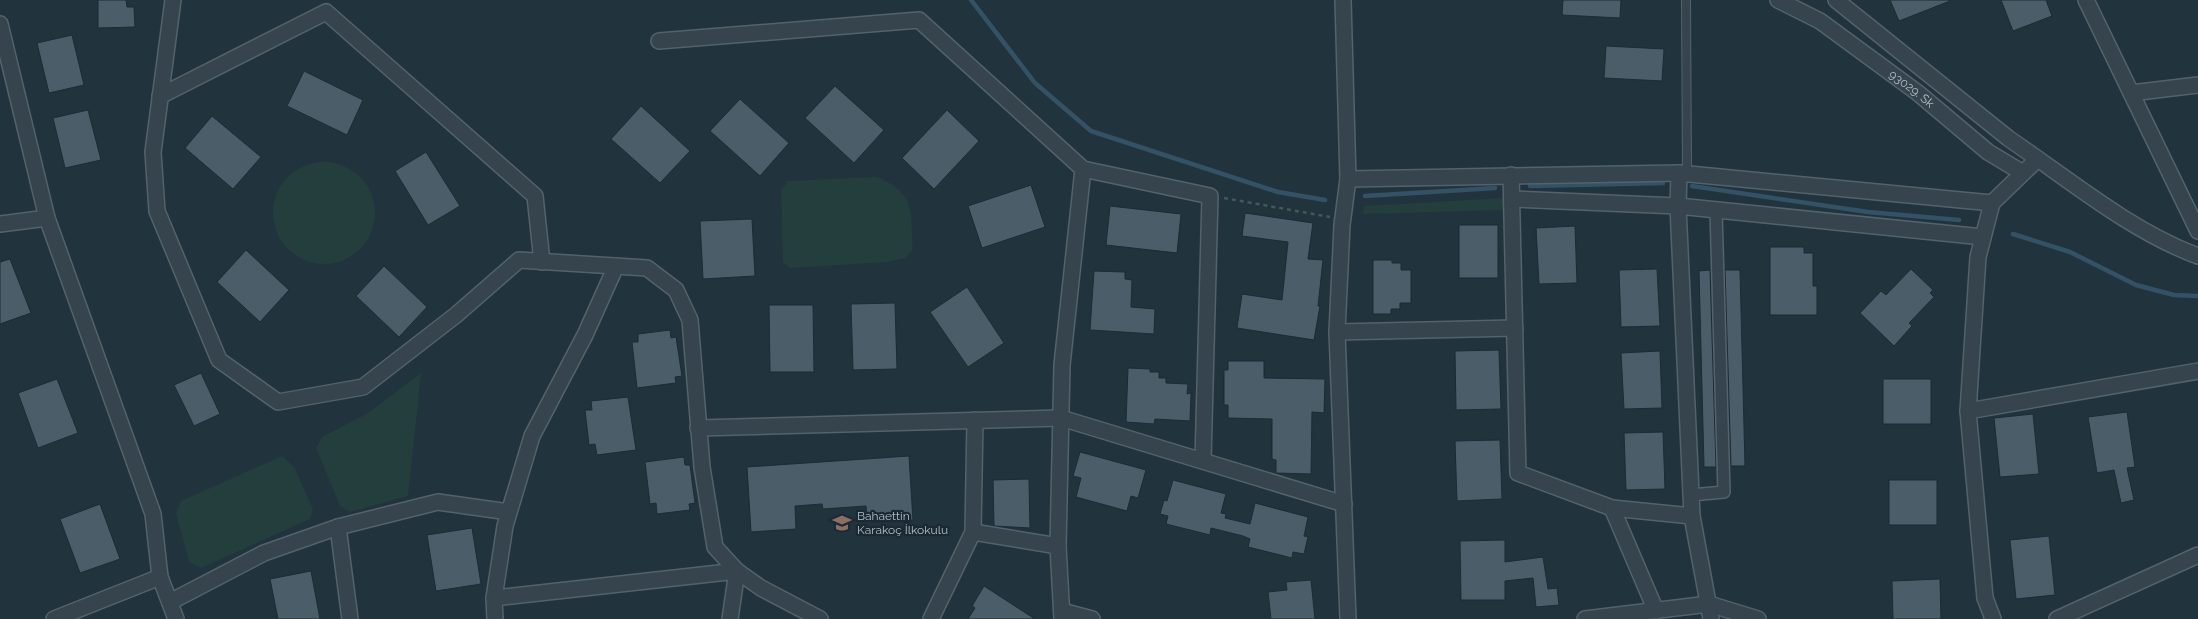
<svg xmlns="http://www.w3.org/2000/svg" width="2198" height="619" viewBox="0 0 2198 619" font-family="Raleway,sans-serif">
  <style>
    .green { fill: #233e3c }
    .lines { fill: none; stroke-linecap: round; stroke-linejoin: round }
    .stream { stroke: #345265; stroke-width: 4.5 }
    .building { fill: #4a5d69; stroke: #1d2b34 }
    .service-casing { stroke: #54626b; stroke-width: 10 }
    .pedestrian-casing { stroke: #54626b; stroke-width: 14 }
    .minor-casing { stroke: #54626b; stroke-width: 18 }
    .path { stroke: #415a58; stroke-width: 2.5; stroke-dasharray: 4 4; stroke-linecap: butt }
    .service { stroke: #35444d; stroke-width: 8 }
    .pedestrian { stroke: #35444d; stroke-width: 11 }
    .minor { stroke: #35444d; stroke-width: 15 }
    .labels { text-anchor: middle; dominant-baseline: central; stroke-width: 4.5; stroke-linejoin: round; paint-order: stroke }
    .street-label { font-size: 12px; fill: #b1bfc9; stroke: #1b2932 }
    .poi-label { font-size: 12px; fill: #b1bfc9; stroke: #1b2932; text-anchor: start }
  </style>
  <rect width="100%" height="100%" fill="#21333d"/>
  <!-- green -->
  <path class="green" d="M273 213a51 51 0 1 1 102 0a51 51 0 1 1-102 0Z
    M877,177c40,17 33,33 36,72l-7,9 -19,4 -97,6 -7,-6 -2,-72 7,-9z
    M1503,198v12l-140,4 1,-8z
    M421,373l-13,123 -58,16 -10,-6 -24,-58 6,-11 46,-24z
    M282,456l12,11 19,42 -3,10 -109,49 -12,-6 -13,-49 5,-12z"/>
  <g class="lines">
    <!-- stream -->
    <path class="stream" d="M971,0l64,83 56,48 187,61 47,8
      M1530,186l133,-3
      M1692,186l176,26 91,8
      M1365,196l130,-8
      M2013,234l57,18 66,33 38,10 24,1"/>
  </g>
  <!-- building -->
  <path class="building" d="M98,0h28l1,7h7l1,20 -37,1z
    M1563,0h58l-1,18 -58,-3z
    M1890,0h59l1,1 -51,20z
    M2001,0h45l6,16 -39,15z
    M72,35l12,50 -35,8 -12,-50z
    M1606,46l58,3 -2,32 -58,-3z
    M304,71l59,29 -16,35 -60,-29z
    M835,86l49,44 -30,33 -49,-45z
    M740,99l49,44 -29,33 -50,-45z
    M641,106l49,45 -30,32 -49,-44z
    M88,110l13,50 -36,8 -12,-50z
    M947,110l32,31 -45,48 -32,-31z
    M212,116l49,41 -28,32 -48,-41z
    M426,152l34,54 -32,19 -33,-54z
    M1031,185l14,42 -63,21 -14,-42z
    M1110,206l71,8 -4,39 -71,-8z
    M1245,213l68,10 -5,36 15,1 -5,46h2l-6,34 -77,-12 5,-34 40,6 6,-58 -46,-6z
    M752,219l3,57 -52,3 -3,-58z
    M1459,225h39v53h-39z
    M1575,226l2,57 -38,1 -3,-56z
    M1770,247h34v6h9v33h4v29h-47z
    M246,250l43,40 -29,32 -43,-40z
    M10,259l21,54 -31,11v-62z
    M1373,260h19v3h9v7h10v33h-11v6h-9v5h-18z
    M384,266l43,41 -28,30 -43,-41z
    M1657,269l3,57 -39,1 -2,-57z
    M1911,269l22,21 -3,3 4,4 -25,26 3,3 -18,20 -34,-33 21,-22 5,4z
    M1710,270l6,197h-12l-5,-196z
    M1725,270h15l5,196h-14z
    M1094,271l31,1v7l7,1 -1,27 24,2 -1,25 -64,-4z
    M967,287l37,56 -36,24 -38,-55z
    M895,303l2,66 -44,1 -2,-66z
    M769,305h44l1,67h-44z
    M670,330l1,8 5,-1 6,39 -7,1 1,6 -39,5 -5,-46h6v-8z
    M1499,350l2,59 -45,1 -1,-59z
    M1660,351l2,57 -38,1 -3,-56z
    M1228,361h36v17l61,1 -1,34 -12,-1 -1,62 -35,-1v-13l-4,-1v-40l-44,-1v-13h-4v-35h4z
    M1128,368l22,1v3h9v6h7v5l22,1 -1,10 4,-1 -1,28 -35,-2 -1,5 -28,-2z
    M201,373l19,41 -26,12 -20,-41z
    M57,379l21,54 -40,15 -20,-55z
    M1883,379h48v45h-48z
    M628,397l8,53 -39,5 -2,-11 -6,1 -4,-35h7l-1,-9z
    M2127,412l8,55 -8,1 7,32 -13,3 -7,-33 -17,3 -9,-56z
    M2033,414l6,60 -39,3 -6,-59z
    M1663,432l2,57 -39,1 -2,-57z
    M1500,440l2,59 -45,2 -2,-60z
    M1080,452l66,18 -8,28 -7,-2 -4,15 -51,-14 5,-19 -8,-2z
    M909,456l4,64 -46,3 -1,-17 -43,3 -1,-5 -27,2 1,23 -45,3 -4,-65z
    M684,457l1,8h5l5,38 -6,1 1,6 -33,4 -1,-11 -6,1 -5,-42z
    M1029,479l1,49 -36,-2 -1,-46z
    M1173,480l53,14 -5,19 5,1 -1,4 25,6 5,-21 53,14 -4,19 4,1 -4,17 -11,-2 -1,6 -44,-11 2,-8 -7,-3 -32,-8 -1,7 -44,-11 2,-8 -8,-2 4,-14 3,1z
    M1889,480h48v45h-48z
    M100,504l20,55 -40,14 -20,-54z
    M472,528l9,56 -45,7 -9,-56z
    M2049,536l6,59 -39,4 -6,-59z
    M1505,540v22l38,-5 5,32 9,-1 2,17 -23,2 -3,-29 -28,3v19h-44l-1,-59z
    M311,571l9,48h-42l-8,-40z
    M1940,579l1,40h-48l-1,-38z
    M1311,580l4,39h-44l-3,-27 19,-2 -1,-8z
    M984,586l51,33h-67l7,-11 -3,-2z"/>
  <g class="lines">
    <!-- service casing -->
    <g class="service-casing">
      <path id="service" d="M1686,0l1,173"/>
    </g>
    <!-- pedestrian casing -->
    <g class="pedestrian-casing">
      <path id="pedestrian" d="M1691,495l33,-3 -8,-282"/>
    </g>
    <!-- minor casing -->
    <g class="minor-casing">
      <g id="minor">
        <path d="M173,0l-20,152 4,59 62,149 59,42 85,-15 93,-72 63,-55 128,8 29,22 14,30 12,147 13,80 22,24 24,17 59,31"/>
        <path d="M1343,0l5,179 -6,46 -5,107 11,287"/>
        <path id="s1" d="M1778,0l42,21 98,72 70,59 35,21 15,-14c49,35 103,76 160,97"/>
        <path d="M1836,0l172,138 30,21"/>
        <path d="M2086,0l112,231"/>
        <path d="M0,24l47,194 106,296 7,63 16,42"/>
        <path d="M659,41l260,-21 164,149 127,27 -7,265"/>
        <path d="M2131,93l67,-8"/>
        <path d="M160,96l166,-84 209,184 7,66"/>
        <path d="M1511,175l7,298 94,35 80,8"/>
        <path d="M1348,179l331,-6"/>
        <path d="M1513,199l165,7 305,31"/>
        <path d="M0,224l47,-6"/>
        <path d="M1337,332l178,-4"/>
        <path d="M1968,411l230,-40"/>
        <path d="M698,428l363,-10 283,86"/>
        <path d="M1612,508l44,103"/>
        <path d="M338,527l12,92"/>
        <path d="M973,532l85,14"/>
        <path d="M494,598l11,-72 27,-90 53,-101 31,-69"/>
        <path d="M170,602l94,-49 74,-26 100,-25 71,10"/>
        <path d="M1062,611l30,8"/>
        <path d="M54,619l106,-42"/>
        <path d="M495,619l-1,-21 243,-27 -7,48"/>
        <path d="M931,619l42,-87 2,-112"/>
        <path d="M1062,619l-4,-73 4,-181 21,-196"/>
        <path d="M1585,619l124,-15 49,15"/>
        <path d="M1711,619l-19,-103 -14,-310 1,-33 313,30"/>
        <path d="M1993,619l-8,-21 -17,-187 10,-154 14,-54 31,-30"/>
        <path d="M2057,619l141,-64"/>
      </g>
    </g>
    <!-- path -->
    <path class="path" d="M1224,198l106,19"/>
    <!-- service -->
    <use href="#service" class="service"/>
    <!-- pedestrian -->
    <use href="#pedestrian" class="pedestrian"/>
    <!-- minor -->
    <use href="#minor" class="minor"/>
  </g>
  <!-- icons -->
  <defs>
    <g id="school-bare" transform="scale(1.5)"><path d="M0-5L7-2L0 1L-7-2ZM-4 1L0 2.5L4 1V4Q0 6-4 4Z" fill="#8d6e63" stroke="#1b2932" stroke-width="2.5" paint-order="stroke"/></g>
  </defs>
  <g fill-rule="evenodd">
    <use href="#school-bare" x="842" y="523"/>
  </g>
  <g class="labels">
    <!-- street labels -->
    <g class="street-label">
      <text stroke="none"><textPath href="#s1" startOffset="161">93029. Sk</textPath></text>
    </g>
    <!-- poi labels -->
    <g class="poi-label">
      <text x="857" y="516">Bahaettin<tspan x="857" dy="14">Karakoç İlkokulu</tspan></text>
    </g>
  </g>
</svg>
